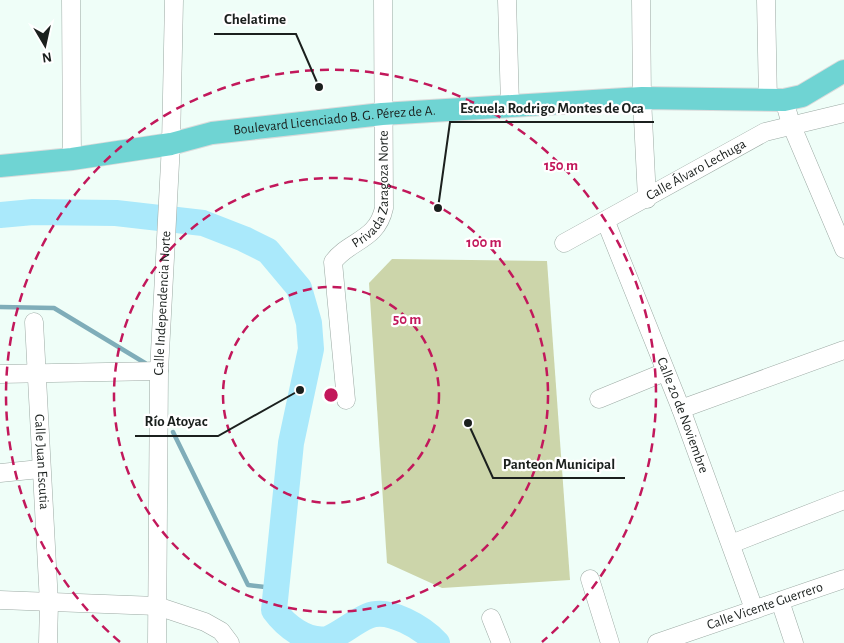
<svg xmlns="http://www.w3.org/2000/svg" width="844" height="643" viewBox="0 0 844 643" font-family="'Alegreya Sans',sans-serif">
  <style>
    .green { fill: #ccd5aa }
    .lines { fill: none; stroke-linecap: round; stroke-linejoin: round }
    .stream { stroke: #7fadb9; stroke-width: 4.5 }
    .river { stroke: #aae9fb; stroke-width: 26 }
    .minor-casing { stroke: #9caaa4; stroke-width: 19 }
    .major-casing { stroke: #dbdbdb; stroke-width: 24 }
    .minor { stroke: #fff; stroke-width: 18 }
    .major { stroke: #6fd4d3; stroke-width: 22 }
    .ring { fill: none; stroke: #c2185b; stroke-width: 2.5; stroke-dasharray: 9 6 }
    .labels { text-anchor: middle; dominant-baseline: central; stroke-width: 4.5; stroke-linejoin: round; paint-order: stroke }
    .street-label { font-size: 14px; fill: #1b201e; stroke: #fff }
    .centre { fill: #c2185b; stroke: #fff; stroke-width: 2.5 }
    .ring-label { font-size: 15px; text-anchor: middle; font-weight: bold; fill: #c2185b; stroke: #fff; stroke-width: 4.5; stroke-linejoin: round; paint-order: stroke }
    .leader { fill: none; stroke: #1b201e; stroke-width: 2 }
    .callout-dot { fill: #1b201e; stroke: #fff; stroke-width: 2 }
    .callout-label { font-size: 15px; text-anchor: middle; font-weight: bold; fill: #1b201e; stroke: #fff; stroke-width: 4.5; stroke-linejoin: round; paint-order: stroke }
  </style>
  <rect width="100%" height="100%" fill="#effef8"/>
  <!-- green -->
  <path class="green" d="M392,259l155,2 23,319 -128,8 -55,-25 -18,-280z"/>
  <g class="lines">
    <!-- stream -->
    <path class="stream" d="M0,307l54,1 91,55
      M173,432l75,153 26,3"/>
    <!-- river -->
    <path class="river" d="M0,215l33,-3 83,1 87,10 41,16 24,12 31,37 10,35 2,26 -20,94 -17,167c11,15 32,33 54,29 14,-6 26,-17 40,-23 21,-9 55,12 69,27"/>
    <!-- minor casing -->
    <g class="minor-casing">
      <g id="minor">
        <path d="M71,0l1,159"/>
        <path d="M507,0l3,105"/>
        <path d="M641,0l1,98 5,101"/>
        <path d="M766,0l2,101"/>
        <path d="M784,100l7,24 53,125"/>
        <path id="s1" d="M606,222l75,187 73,200"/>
        <path id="s2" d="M564,243l201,-111 79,-19"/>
        <path id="s3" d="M34,322l15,281 -1,40"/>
        <path d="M0,374l159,-3"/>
        <path d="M599,399l66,-27"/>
        <path id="s4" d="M346,400l-13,-138c16,-22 44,-21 51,-54l-1,-208"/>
        <path d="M681,409l163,-59"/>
        <path d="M0,473l40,-4"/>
        <path d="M731,544l113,-44"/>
        <path d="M590,579l20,64"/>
        <path d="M0,600l157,6 48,16 16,9 9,12"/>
        <path d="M780,601l14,42"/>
        <path d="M491,618l10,25"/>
        <path id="s5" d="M157,643l2,-272 12,-227 3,-144"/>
        <path id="s6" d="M657,643l187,-64"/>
      </g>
    </g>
    <!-- major casing -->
    <g class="major-casing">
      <g id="major">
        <path id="s7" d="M0,166l72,-7 99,-15 41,-11 170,-19 260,-16 142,2 18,-4 42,-25"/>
      </g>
    </g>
    <!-- minor -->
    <use href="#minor" class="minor"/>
    <!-- major -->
    <use href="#major" class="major"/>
  </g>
  <!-- distance rings -->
  <g class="ring">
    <circle cx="331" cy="395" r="108"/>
    <circle cx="331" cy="395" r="217"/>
    <path d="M120 642A325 325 0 1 1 542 642"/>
  </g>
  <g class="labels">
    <!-- street labels -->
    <g class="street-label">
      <text stroke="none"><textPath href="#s7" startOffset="338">Boulevard Licenciado B. G. Pérez de A.</textPath></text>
      <text stroke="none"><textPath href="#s2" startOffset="151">Calle Álvaro Lechuga</textPath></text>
      <text stroke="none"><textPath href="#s4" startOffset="229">Privada Zaragoza Norte</textPath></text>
      <text stroke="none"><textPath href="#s5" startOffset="340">Calle Independencia Norte</textPath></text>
      <text stroke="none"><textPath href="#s1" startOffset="208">Calle 20 de Noviembre</textPath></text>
      <text stroke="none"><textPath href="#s3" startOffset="140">Calle Juan Escutia</textPath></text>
      <text stroke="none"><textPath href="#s6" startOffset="114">Calle Vicente Guerrero</textPath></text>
    </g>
  </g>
  <circle cx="331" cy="395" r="8" class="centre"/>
  <g class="ring-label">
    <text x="561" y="170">150 m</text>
    <text x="484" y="247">100 m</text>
    <text x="407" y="324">50 m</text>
  </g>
  <!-- callouts -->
  <path class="leader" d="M319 87L296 34H214M438 208L450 122H654M300 390L218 436H135M468 423L493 478H625"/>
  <g class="callout-dot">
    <circle cx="319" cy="87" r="5"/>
    <circle cx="438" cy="208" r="5"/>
    <circle cx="300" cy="390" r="5"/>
    <circle cx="468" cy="423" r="5"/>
  </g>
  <g class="callout-label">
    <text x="255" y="24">Chelatime</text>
    <text x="552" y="113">Escuela Rodrigo Montes de Oca</text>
    <text x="176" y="426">Río Atoyac</text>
    <text x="559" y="469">Panteon Municipal</text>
  </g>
  <!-- north arrow -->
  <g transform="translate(45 45) rotate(171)" stroke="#ffffff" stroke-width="4" paint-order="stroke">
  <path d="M0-4L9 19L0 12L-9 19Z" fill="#1b201e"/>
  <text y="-8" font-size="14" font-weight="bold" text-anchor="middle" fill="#1b201e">N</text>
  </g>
</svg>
